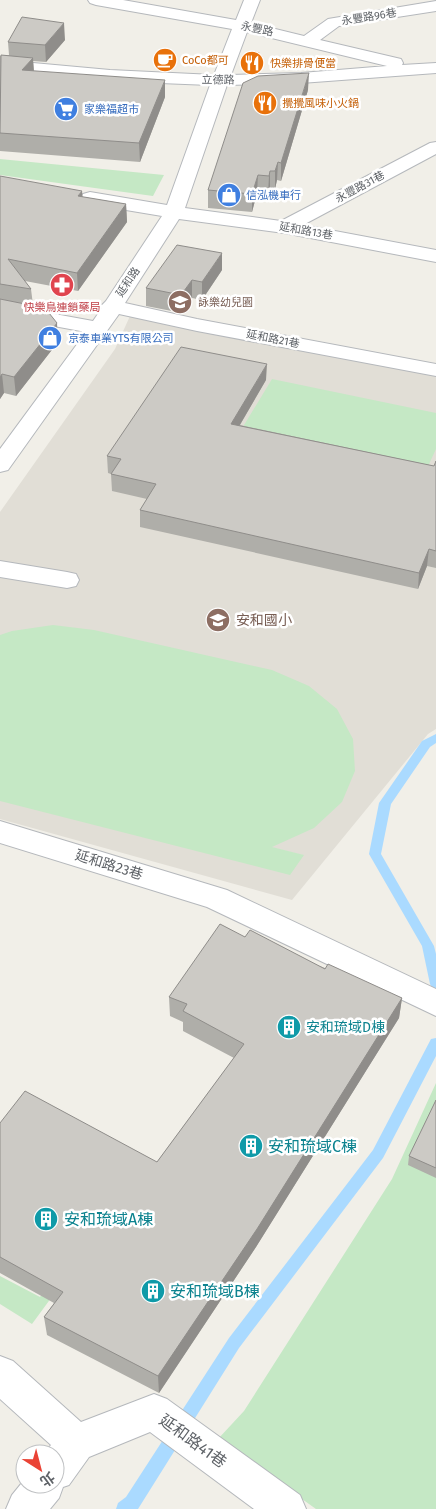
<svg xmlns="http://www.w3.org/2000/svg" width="436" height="1509" viewBox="0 0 436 1509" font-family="'Fira Sans','Noto Sans TC',sans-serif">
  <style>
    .education { fill: #e1ded6 }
    .green { fill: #c5e8c5 }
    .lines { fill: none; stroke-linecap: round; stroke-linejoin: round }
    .stream { fill: #aadaff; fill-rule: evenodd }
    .minor-casing { stroke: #b5b8bc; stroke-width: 2 }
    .minor { fill: #fff; fill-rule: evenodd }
    .wall { fill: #afaea9 }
    .shaded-wall { fill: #8f8d8a }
    .building { fill: #cccac5; stroke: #8f8d8a }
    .labels { text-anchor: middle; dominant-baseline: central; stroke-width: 5; stroke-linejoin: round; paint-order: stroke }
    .far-street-label { font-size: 11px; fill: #5f6368; stroke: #fff }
    .far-food-label { font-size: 11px; fill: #c56008; stroke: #fff; text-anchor: start }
    .far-shop-label { font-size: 11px; fill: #366cbe; stroke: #fff; text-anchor: start }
    .far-education-label { font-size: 11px; fill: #785e54; stroke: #fff; text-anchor: start }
    .far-health-label { font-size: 11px; fill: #be3a42; stroke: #fff }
    .education-label { font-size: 14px; fill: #785e54; stroke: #fff; text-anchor: start }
    .street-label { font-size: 14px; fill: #5f6368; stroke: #fff }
    .culture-label { font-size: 14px; fill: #0d838f; stroke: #fff; text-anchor: start }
    .near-culture-label { font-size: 16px; fill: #0d838f; stroke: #fff; text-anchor: start }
    .near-street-label { font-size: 16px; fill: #5f6368; stroke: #fff }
  </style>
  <rect width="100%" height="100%" fill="#f1efe8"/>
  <!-- education -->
  <path class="education" d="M130,316l306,58v355l-8,5 -136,166 -292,-81v-307l115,-163z"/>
  <!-- green -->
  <path class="green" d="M0,159l164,16 -11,21 -153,-21z
    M272,379l164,34v36l-12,26 -186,-40z
    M53,625l41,5 178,40 37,16 28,23 16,30 2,32 -13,31 -28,26 -42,19 32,8 -14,20 -290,-74v-166l12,-4z
    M436,1083v426h-120l-98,-70 26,-28 148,-232z
    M133,1166l12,4 -113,154 -32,-20v-28l40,21z"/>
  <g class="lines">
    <!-- stream -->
    <path class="stream" d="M436,734v9l-6,4 -39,57 -10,50 53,92 2,8v35l-4,-1 -2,-4 -8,-38 -53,-92 10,-51 43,-62z
      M436,1038v18l-53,102 -144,190 -101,161h-22l2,-6 8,-6 103,-159 144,-188 58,-111z"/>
    <!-- minor casing -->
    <g class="minor-casing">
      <path id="minor" d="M88,0h35l113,20 8,-20h16l-9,23 53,13 24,-17 108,-18v10l-97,15 -19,14 81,19 2,4 -1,2 34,-2v10l-135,10 -74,2 -42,123 96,13 149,-78 6,-1v12l-133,71 133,25v12l-152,-29 -105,-14 -54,84 72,16 239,45v12l-239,-45 -78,-17 -111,156 -8,2v-23l86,-117 -86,-16v-12l93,17 9,-13 -1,-2 5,-5 56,-85 -72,-12 -7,-2 -3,-4 3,-4 7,-2 77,13 43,-120 -100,-4 -110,-11v-10l110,10 104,5 18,-46 -136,-24 -6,-2zM247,32l140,34 -86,7 -70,2z
        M0,561l67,11 9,2 3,6 -3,6 -9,2 -67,-11z
        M0,821l227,69 209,99v27l-229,-109 -207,-64z
        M0,1356l13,5 68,61 73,-28 13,5 133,96 6,14h-52l-104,-77 -61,25 -20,28 -6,2 -4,11 -9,11h-44l6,-14 13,-16v5h30v-30h-11l7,-9 -51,-46z"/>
    </g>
    <!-- minor -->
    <use href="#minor" class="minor"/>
  </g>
  <!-- wall -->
  <path class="wall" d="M65,40l-19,22 -13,-1 1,10 131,26 -25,65 -140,-11v-95l9,-1 -1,-13z
    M308,90l-27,91 -4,-1 -2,9h-5l-2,5 -11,-1 -5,19 -44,-4v-18z
    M0,176l83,21 43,7 1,18 -49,69 -53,-10 6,8 2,16 25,37 -42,54 -12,-3 -4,6z
    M222,270l-20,30 -10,-2 -10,15 -36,-7v-18z
    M266,380l-26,45 194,41 2,-5v107l-9,-2 -9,23 -278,-62v-17l7,-11 -35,-8 -1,-17 -3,-1 -1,-17z
    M245,937l157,61 -3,20 -143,229 -97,146 -112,-58 -3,-18 10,-14 -54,-30v-150l157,39 77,-104 -51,-27v-9l-13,-6 -1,-19z
    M436,1100v78l-28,-13 1,-9z"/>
  <!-- shaded-wall -->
  <path class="shaded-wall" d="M64,23l1,17 -19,22 -1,-17z
    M33,58l1,17 -12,-5z
    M309,73l-1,17 -27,91v-18z
    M165,80v17l-25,65 -1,-19z
    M278,162l-1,18 -2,9v-18z
    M270,171v18l-2,5 1,-18z
    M258,175l-1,18 -5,19v-18z
    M82,191l2,18 -6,-13z
    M126,204l1,18 -49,69 -1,-18z
    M222,253v17l-20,30v-18z
    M192,280v18l-10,15 -1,-18z
    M57,323l1,19 -42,54 -2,-19z
    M267,364l-1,16 -35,60v-16z
    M2,374l2,19 -4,6v-22z
    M429,549l-2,17 -9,23 1,-16z
    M402,998l-3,20 -143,229 -97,146 -1,-17z"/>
  <!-- building -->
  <path class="building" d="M22,17l42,6 -19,22 -37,-3z
    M1,55l32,3 -11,12 143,10 -26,63 -139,-10z
    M309,73l-28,90 -3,-1 -3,9h-5l-1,5 -11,-1 -6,19 -44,-4 35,-107 15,-7z
    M0,176l82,15 -4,5 48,8 -49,69 -69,-14 23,30 -31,-5z
    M177,245l45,8 -20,29 -10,-2 -11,15 -35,-7z
    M0,299l45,9 12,15 -43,54 -12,-3 -2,3z
    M181,347l86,17 -36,60 203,42 2,-5v90l-7,-2 -10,24 -279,-63 16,-26 -45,-10 10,-15 -14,-3z
    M220,924l25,13 5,-7 75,39 3,-5 74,34 -145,231 -99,147 -114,-59 19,-25 -63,-35v-134l25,-32 132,71 87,-118 -61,-33 4,-7 -18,-7z
    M436,1100v68l-27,-12z"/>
  <!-- icons -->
  <defs>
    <g id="cafe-disc" transform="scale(1.25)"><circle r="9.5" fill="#e8710a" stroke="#fff"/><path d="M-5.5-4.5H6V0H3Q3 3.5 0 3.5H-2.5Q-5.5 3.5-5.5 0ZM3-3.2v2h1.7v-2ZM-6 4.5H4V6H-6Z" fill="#fff"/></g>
    <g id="restaurant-disc" transform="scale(1.25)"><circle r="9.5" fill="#e8710a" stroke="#fff"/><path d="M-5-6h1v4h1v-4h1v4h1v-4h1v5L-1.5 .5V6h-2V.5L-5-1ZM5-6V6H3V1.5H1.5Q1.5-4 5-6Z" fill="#fff"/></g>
    <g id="supermarket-disc" transform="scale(1.25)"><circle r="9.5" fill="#3f7fe0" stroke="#fff"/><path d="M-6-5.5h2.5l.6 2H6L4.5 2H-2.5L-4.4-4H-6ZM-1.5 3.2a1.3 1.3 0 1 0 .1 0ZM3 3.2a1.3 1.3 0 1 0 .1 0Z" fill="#fff"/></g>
    <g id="shop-disc" transform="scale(1.25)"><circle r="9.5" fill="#3f7fe0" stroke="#fff"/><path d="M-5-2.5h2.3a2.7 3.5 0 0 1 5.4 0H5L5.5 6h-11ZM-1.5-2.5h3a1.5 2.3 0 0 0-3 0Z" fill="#fff"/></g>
    <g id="pharmacy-disc" transform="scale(1.25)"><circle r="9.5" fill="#e0444e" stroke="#fff"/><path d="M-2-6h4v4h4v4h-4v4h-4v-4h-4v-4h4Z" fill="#fff"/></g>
    <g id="school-disc" transform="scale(1.25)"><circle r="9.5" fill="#8d6e63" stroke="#fff"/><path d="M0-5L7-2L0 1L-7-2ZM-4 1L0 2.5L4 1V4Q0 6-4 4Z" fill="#fff"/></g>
    <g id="building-disc" transform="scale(1.25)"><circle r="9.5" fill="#0f9aa8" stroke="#fff"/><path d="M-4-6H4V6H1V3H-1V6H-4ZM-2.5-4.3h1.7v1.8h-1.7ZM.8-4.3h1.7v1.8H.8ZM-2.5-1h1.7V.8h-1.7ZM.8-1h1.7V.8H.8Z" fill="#fff"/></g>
  </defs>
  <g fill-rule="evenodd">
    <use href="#cafe-disc" x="165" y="60"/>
    <use href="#restaurant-disc" x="252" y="63"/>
    <use href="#restaurant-disc" x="265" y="103"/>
    <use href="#supermarket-disc" x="66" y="109"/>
    <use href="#shop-disc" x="229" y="195"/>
    <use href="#pharmacy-disc" x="62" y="285"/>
    <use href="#school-disc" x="180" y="302"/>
    <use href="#shop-disc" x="50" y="338"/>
    <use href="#school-disc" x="218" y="620"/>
    <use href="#building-disc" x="289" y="1027"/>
    <use href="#building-disc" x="251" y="1146"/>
    <use href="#building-disc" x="46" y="1219"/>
    <use href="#building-disc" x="153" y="1291"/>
  </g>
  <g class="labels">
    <!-- far-street labels -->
    <g class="far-street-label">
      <text transform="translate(369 17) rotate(-9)">永豐路96巷</text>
      <text transform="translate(257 29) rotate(12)">永豐路</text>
      <text transform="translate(218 80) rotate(1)">立德路</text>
      <text transform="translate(360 187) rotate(-28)">永豐路31巷</text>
      <text transform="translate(306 231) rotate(10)">延和路13巷</text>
      <text transform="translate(128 282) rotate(-56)">延和路</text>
      <text transform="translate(273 339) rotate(11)">延和路21巷</text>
    </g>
    <!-- far-food labels -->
    <g class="far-food-label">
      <text x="182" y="60">CoCo都可</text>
      <text x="270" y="63">快樂排骨便當</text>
      <text x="282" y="103">攪攪風味小火鍋</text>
    </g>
    <!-- far-shop labels -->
    <g class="far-shop-label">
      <text x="84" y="109">家樂福超市</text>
      <text x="246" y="195">信泓機車行</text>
      <text x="68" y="338">京泰車業YTS有限公司</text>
    </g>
    <!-- far-education labels -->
    <g class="far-education-label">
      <text x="198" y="302">詠樂幼兒園</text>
    </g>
    <!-- far-health labels -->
    <g class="far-health-label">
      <text x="62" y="307">快樂鳥連鎖藥局</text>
    </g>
    <!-- education labels -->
    <g class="education-label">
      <text x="236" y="620">安和國小</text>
    </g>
    <!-- street labels -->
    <g class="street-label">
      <text transform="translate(109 865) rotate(17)">延和路23巷</text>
    </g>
    <!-- culture labels -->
    <g class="culture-label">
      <text x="306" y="1027">安和琉域D棟</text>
    </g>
    <!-- near-culture labels -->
    <g class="near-culture-label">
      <text x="268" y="1146">安和琉域C棟</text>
      <text x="64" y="1219">安和琉域A棟</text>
      <text x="170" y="1291">安和琉域B棟</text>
    </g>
    <!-- near-street labels -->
    <g class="near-street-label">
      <text transform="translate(193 1441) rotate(36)">延和路41巷</text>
    </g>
  </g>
  <!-- north arrow -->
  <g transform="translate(40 1469) rotate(144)"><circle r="24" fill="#ffffff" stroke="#bfc1c3"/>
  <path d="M0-4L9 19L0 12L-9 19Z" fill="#ea4335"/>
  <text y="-8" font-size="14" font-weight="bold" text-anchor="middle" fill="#5f6368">北</text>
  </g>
</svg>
